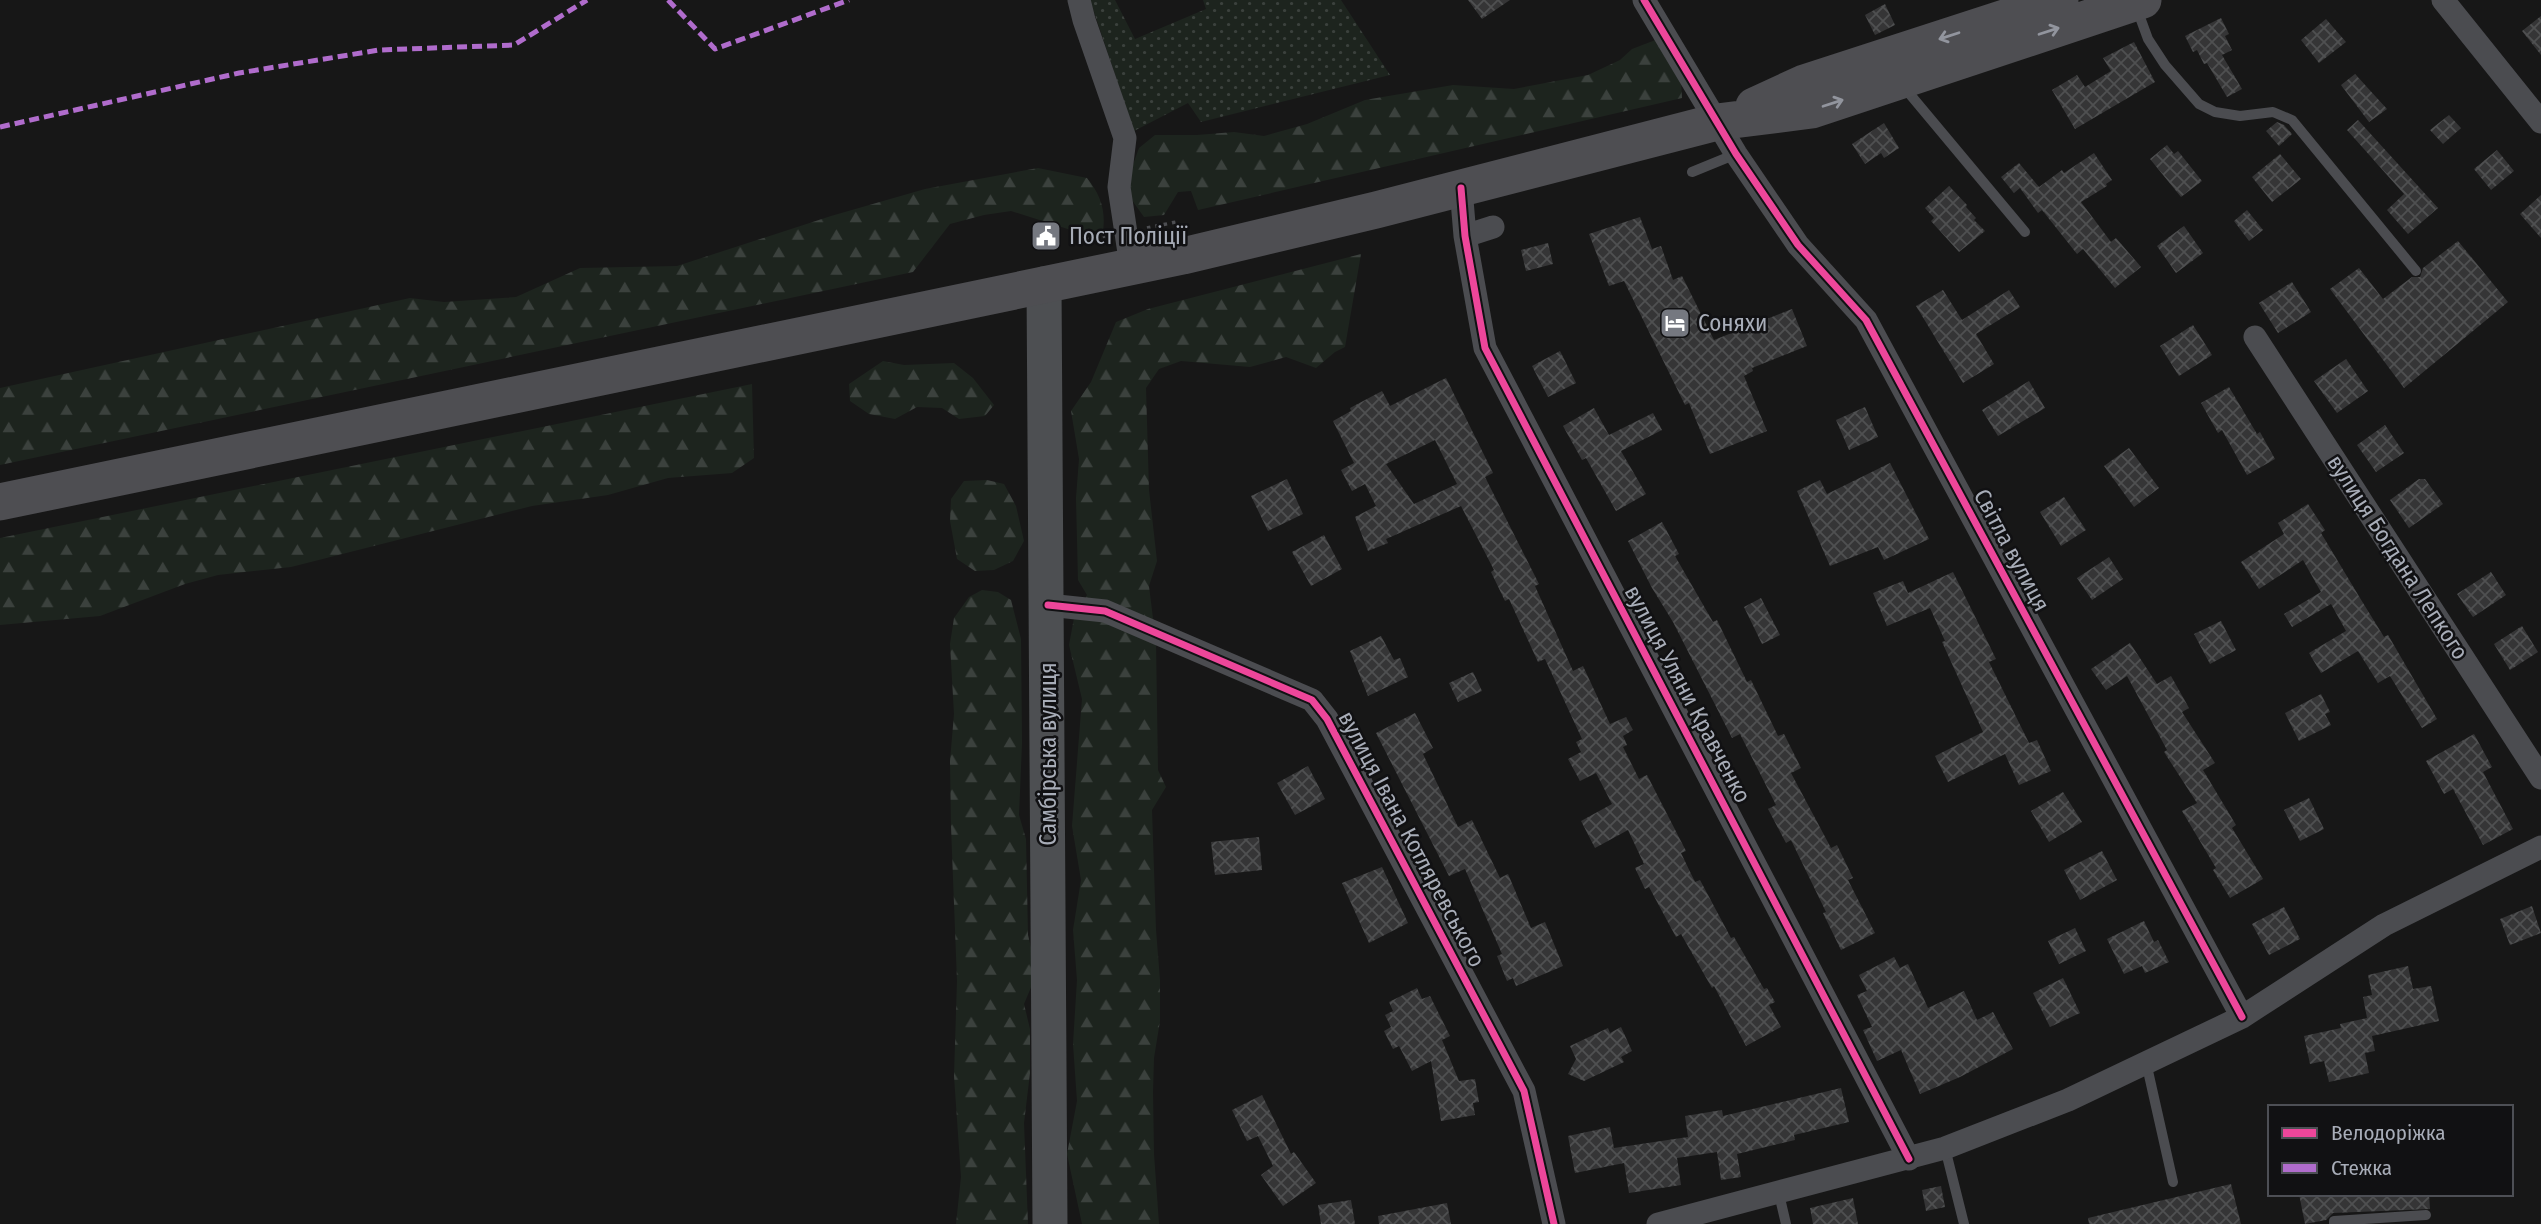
<svg xmlns="http://www.w3.org/2000/svg" width="2541" height="1224" viewBox="0 0 2541 1224" font-family="'Fira Sans Condensed',sans-serif">
  <style>
    .green { fill: url(#green-dots) }
    .forest { fill: url(#forest-firs) }
    .building { fill: url(#building-cross-hatch); fill-rule: evenodd }
    .lines { fill: none; stroke-linecap: round; stroke-linejoin: round }
    .path { stroke: #4d4e52; stroke-width: 3.5; stroke-dasharray: 3.5 5; stroke-linecap: butt }
    .service { stroke: #4b4c50; stroke-width: 10 }
    .minor { stroke: #4b4c50; stroke-width: 23 }
    .primary { stroke: #4d4f52; stroke-width: 35 }
    .trunk { stroke: #4e4e52; stroke-width: 37 }
    .quiet { stroke: #b06ccc; stroke-width: 5; stroke-dasharray: 10 5; stroke-linecap: butt }
    .cycleway-casing { stroke: #111113; stroke-width: 11 }
    .cycleway { stroke: #ed469a; stroke-width: 7 }
    .oneway { stroke: #92959e }
    .labels { text-anchor: middle; dominant-baseline: central; stroke-width: 5; stroke-linejoin: round; paint-order: stroke }
    .poi-label { font-size: 23px; fill: #a8adb8; stroke: #111113; text-anchor: start }
    .street-label { font-size: 23px; fill: #a8adb8; stroke: #111113 }
  </style>
  <defs>
    <pattern id="green-dots" width="8" height="8" patternUnits="userSpaceOnUse" patternTransform="scale(1.75)"><rect width="8" height="8" fill="#1d241e"/><path d="M2 2h.1M6 6h.1" fill="none" stroke="#3b413d" stroke-width="1.8" stroke-linecap="round"/></pattern>
    <pattern id="forest-firs" width="22" height="20" patternUnits="userSpaceOnUse" patternTransform="scale(1.75)"><rect width="22" height="20" fill="#1d241e"/><path d="M5 1l3.5 6h-7zM16 11l3.5 6h-7z" fill="#3b413d"/></pattern>
    <pattern id="building-cross-hatch" width="8" height="8" patternUnits="userSpaceOnUse" patternTransform="scale(1.75)"><rect width="8" height="8" fill="#353536"/><path d="M0 0l8 8M0 8l8-8" fill="none" stroke="#4f5051"/></pattern>
  </defs>
  <rect width="100%" height="100%" fill="#171717"/>
  <!-- green -->
  <path class="green" d="M1090,0h25l20,39 71,-30 -3,-9h138l49,75 -189,47 -13,-19 -54,28z"/>
  <!-- forest -->
  <path class="forest" d="M1658,39l21,10 3,49 -484,112 -7,-19 -13,1 -14,23 -20,2 -20,-28 15,-41 16,-13h42l37,-3 30,4 43,-12 58,-24 88,-15 61,4 74,-14 32,-15 12,-11z
    M1038,168l49,10c13,16 19,32 16,53h-29l-63,-20 -27,4 -34,9 -37,48 -913,193v-77l410,-90 34,4 72,-5 64,-29 97,-2 154,-50 94,-27z
    M1361,254l-16,93 -10,5 -19,16 -30,-11 -36,10 -69,-6 -22,8 -13,19 3,102 8,71 -8,25 7,57 2,127 8,17 -14,23 4,120 4,50v41l-6,37 -1,34 1,62 5,70h-77l-15,-70 10,-53 -4,-57 4,-64 -4,-50 8,-50 -9,-54 10,-127 -13,-54 5,-27 13,-23 -9,-15 -2,-82 3,-39 -8,-48 20,-29 25,-60 32,-13z
    M883,361l21,4 50,-2 19,15 21,27 -9,11 -26,3 -17,-11 -25,-1 -22,12 -26,-5 -19,-13 -1,-17z
    M752,384l2,74 -22,15 -64,5 -60,17 -76,11 -241,61 -73,8 -33,9 -85,32 -100,9v-87z
    M987,480l17,4 12,22 8,35 -11,20 -19,9 -19,1 -18,-12 -7,-38 1,-22 13,-18z
    M982,590l16,2 13,8 10,39 1,104 -3,72 7,24 2,96 9,38 -13,31 6,25v44l-6,50 4,101h-72l5,-47 -7,-101 3,-95 -6,-155 -1,-65 4,-47 -4,-70 4,-26 15,-21z"/>
  <!-- building -->
  <path class="building" d="M1468,0h42l-28,19z
    M1885,4l10,21 -20,10 -10,-20z
    M2541,16v39l-19,-24z
    M2221,18l8,16 -4,2 7,14 -10,5 20,34 -15,8 -20,-34 -3,1 -7,-14 -4,2 -8,-16z
    M2326,19l20,23 -27,21 -18,-23z
    M2134,42l21,40 -80,47 -23,-39 25,-15 8,12 26,-16 -8,-13z
    M2355,74l32,35 -18,13 -28,-37z
    M2449,115l12,13 -18,16 -13,-14z
    M2358,120l80,88 -30,26 -21,-24 17,-16 -57,-64z
    M2277,122l7,3 8,9 -13,12 -13,-15z
    M1884,123l15,25 -15,10 -3,-5 -16,11 -13,-20z
    M2167,145l7,9 4,-3 24,30 -21,16 -31,-38z
    M2497,150l17,21 -23,19 -17,-21z
    M2094,153l18,27 -6,4 1,2 -26,16 30,40 5,-4 25,29 -26,21 -32,-39 -6,5 -35,-44 -4,3 -18,-25 -6,5 -13,-16 18,-14 20,24 23,-17 2,3z
    M2280,154l21,25 -29,23 -20,-25z
    M1949,186l18,19 -1,2 10,11 -2,2 11,11 -26,21 -28,-31 3,-3 -9,-10z
    M2541,195v43l-21,-24z
    M2247,210l16,20 -14,11 -15,-20z
    M1640,217l12,32 9,-3 12,34 9,-4 32,64 78,-31 15,37 -55,22 1,3 -9,5 23,55 -57,23 -21,-51 -4,2 -61,-124 -15,5 -20,-52z
    M2184,226l19,27 -27,20 -19,-27z
    M1055,227l3,17 -19,3 -3,-17z
    M2458,241l50,61 -104,86 -74,-99 29,-21 24,31 29,-22h8l3,-9z
    M1548,243l5,21 -27,7 -5,-21z
    M2292,282l19,30 -33,21 -19,-30z
    M1943,290l19,30 47,-30 11,17 -44,27 18,30 -31,19 -47,-77z
    M2193,325l19,30 -33,21 -19,-30z
    M1560,351l16,32 -28,14 -16,-31z
    M2346,359l22,32 -31,22 -23,-32z
    M1446,378l47,95 -8,4 54,107 -4,2 38,85 10,-5 27,58 16,-7 7,13 -10,6 4,9 -4,2 16,32 8,-4 39,76 -5,2 14,29 5,-2 31,58 3,-1 30,52 3,-1 8,14 -6,3 12,22 -35,19 -32,-60 -2,2 -31,-54 -5,3 -27,-50 -4,2 -10,-21 9,-4 -16,-34 -33,18 -14,-27 31,-17 -16,-31 -16,8 -12,-22 13,-7 -5,-10 6,-3 -37,-80 -7,3 -29,-63 -4,2 -14,-29 3,-2 -33,-64 -75,33 2,4 -20,8 -13,-34 21,-11 -11,-22 -13,7 -11,-21 13,-7 -21,-42 18,-10 -1,-3 32,-17 8,15zM1435,440l22,44 -43,20 -28,-40z
    M2029,381l16,27 -47,28 -16,-26z
    M2229,387l28,47 3,-2 15,27 -28,16 -25,-45 -4,3 -17,-30z
    M1865,407l13,30 -29,13 -13,-30z
    M1594,408l15,27 44,-22 9,17 -41,21 25,43 -30,17 -30,-53 -4,2 -19,-34z
    M2385,425l19,28 -28,19 -19,-27z
    M2129,448l30,40 -25,19 -30,-41z
    M1890,463l39,76 -45,21 -6,-13 -48,19 -33,-75 23,-11 7,14z
    M1287,479l16,35 -35,17 -17,-35z
    M2419,479h6l18,25 -34,24 -19,-28z
    M2064,497l22,33 -25,16 -21,-34z
    M2308,504l17,26 -4,3 39,65 24,39 4,-2 49,84 -15,9 -32,-52 -12,7 -20,-32 -37,22 -12,-20 37,-22 -15,-27 -39,23 -8,-13 37,-22 -18,-32 -44,29 -18,-27 43,-28 -6,-11z
    M1662,522l17,32 -4,2 38,66 4,-2 30,62 4,-2 27,56 6,-2 17,34 -10,5 40,75 6,-3 16,33 -5,2 27,53 -34,17 -18,-37 3,-1 -35,-72 -5,3 -18,-34 8,-4 -36,-71 -8,4 -59,-116 -21,-34 -24,-47z
    M1324,535l18,34 -31,17 -19,-34z
    M2109,557l14,22 -31,21 -15,-22z
    M1953,572l43,87 -7,3 40,81 8,-3 14,31 -32,14 -14,-31 -57,28 -13,-26 48,-24 -41,-90 3,-1 -15,-33 -43,18 -14,-33 30,-12 5,12z
    M2491,572l15,23 -33,22 -16,-23z
    M1761,598l19,37 -18,9 -18,-37z
    M2221,621l15,29 -26,14 -16,-30z
    M2522,626l16,26 -28,18 -16,-26z
    M1381,636l13,24 6,-2 8,19 -40,19 -18,-45z
    M2130,643l27,41 14,-8 18,32 -7,4 33,51 -12,7 33,55 -4,3 31,51 -33,19 -17,-28 3,-2 -34,-57 15,-8 -33,-51 3,-2 -40,-74 -21,14 -15,-21z
    M1473,672l9,19 -24,11 -9,-19z
    M2321,694l9,18 -5,2 6,11 -32,16 -14,-28z
    M1415,713l18,35 -10,6 35,73 14,-7 28,58 8,-4 23,54 14,-6 18,44 -47,20 -3,-8 -6,3 -10,-25 5,-2 -37,-85 -16,7 -73,-143z
    M2474,734l18,33 -9,5 30,57 -30,16 -30,-56 -9,5 -18,-33z
    M1308,766l17,33 -30,16 -18,-32z
    M2063,792l19,30 -33,20 -18,-31z
    M2309,798l15,31 -24,12 -16,-31z
    M1259,837l3,33 -47,5 -4,-33z
    M2102,851l15,29 -37,20 -16,-30z
    M1382,867l26,56 -39,20 -27,-60z
    M2532,906l9,27 -31,12 -10,-26z
    M2284,907l16,32 -31,16 -17,-31z
    M2144,921l10,21 4,-2 11,22 -24,11 -3,-7 -18,8 -17,-35z
    M2075,928l11,23 -27,13 -11,-23z
    M1894,957l6,11 8,-4 20,44 36,-17 13,29 16,-8 20,37 -53,28 -40,17 -19,-44 -24,11 -14,-31 9,-3 -15,-32 10,-4 -8,-16z
    M2408,966l5,23 18,-3 8,35 -67,15 3,15 -10,2 4,20 -40,9 -5,-21 -14,3 -6,-28 37,-8 -1,-4 27,-6 -4,-21 9,-2 -4,-20z
    M2063,978l17,35 -30,14 -17,-34z
    M1417,988l5,11 8,-3 20,40 -8,4 17,41 16,-2 4,23 -6,1 2,12 -34,6 -10,-60 -19,10 -13,-25 -6,3 -9,-18 7,-4 -6,-12 8,-4 -4,-9z
    M1621,1027l11,24 -11,6 3,5 -40,19 -16,-7 8,-15 -6,-13 38,-18 2,5z
    M1841,1088l8,34 -55,13 1,5 -58,14 4,23 -20,3 -4,-28 -40,6 4,27 -52,8 -5,-30 -49,10 -7,-37 42,-9 4,21 74,-11 -3,-21 37,-6 1,6z
    M1262,1095l29,59 3,-2 22,31 -33,23 -22,-31 12,-9 -15,-30 -11,5 -15,-31z
    M2231,1184l10,40h-152l-1,-6z
    M1941,1186l4,21 -19,4 -4,-21z
    M2299,1194h22l1,2 107,-2 1,15 -97,4 -7,7 -21,4z
    M1853,1198l5,26h-45l-3,-16z
    M1351,1200l4,24h-34l-3,-19z
    M1447,1203l4,21h-72l-1,-8z"/>
  <g class="lines">
    <!-- path -->
    <path class="path" d="M1147,228l29,-6
      M1086,240l19,-4"/>
    <!-- service -->
    <path class="service" d="M2137,9l11,30 17,26 34,39 16,8 25,4 33,-4 19,8 124,151
      M1903,86l122,146
      M1692,172l44,-18
      M2146,1062l27,120
      M1945,1148l19,76
      M1779,1194l7,30
      M2334,1224v-3l92,-6"/>
    <!-- minor -->
    <path class="minor" d="M1079,0l5,20 41,118 -6,49 12,79
      M1644,0l92,154 62,91 68,75 376,697
      M2443,0l98,122
      M1461,188l4,48 20,112 424,811
      M1465,236l28,-9
      M2255,337l286,441
      M1048,605l57,6 207,89 15,19 197,372 30,133
      M1658,1224l287,-76 123,-48 174,-83 142,-92 157,-78"/>
    <!-- primary -->
    <path class="primary" d="M1044,284l6,940"/>
    <!-- trunk -->
    <path class="trunk" d="M1754,106l50,-23 256,-83
      M0,502l1183,-246 193,-46 341,-88 95,-12 331,-110"/>
    <!-- quiet -->
    <path class="quiet" d="M668,0l47,49 134,-49
      M0,127l239,-54 140,-23 135,-5 73,-45"/>
    <!-- cycleway casing -->
    <g class="cycleway-casing">
      <path id="cycleway" d="M1644,0l92,154 62,91 68,75 376,697
        M1461,188l4,48 20,112 424,811
        M1048,605l57,6 207,89 15,19 197,372 30,133"/>
    </g>
    <!-- cycleway -->
    <use href="#cycleway" class="cycleway"/>
  </g>
  <!-- one-way arrows -->
  <defs><path id="oneway-shaft" d="M-6 0H5M1.5-3L5.5 0L1.5 3" fill="none" stroke-width="1.6" stroke-linecap="round" stroke-linejoin="round" transform="scale(1.75)"/></defs>
  <g class="oneway">
    <use href="#oneway-shaft" transform="translate(2049 31) rotate(-18)"/>
    <use href="#oneway-shaft" transform="translate(1949 36) rotate(162)"/>
    <use href="#oneway-shaft" transform="translate(1833 103) rotate(-18)"/>
  </g>
  <!-- icons -->
  <defs>
    <g id="civic-square" transform="scale(1.575)"><rect x="-9" y="-9" width="18" height="18" rx="4" fill="#757880" stroke="#111113"/><path d="M-.6-6.5H3V-4.5H.6V-3L4-1V1h2V6H-6V1h2V-1L-.6-3ZM-1.2 2.5V6h2.4V2.5Z" fill="#fff"/></g>
    <g id="hotel-square" transform="scale(1.575)"><rect x="-9" y="-9" width="18" height="18" rx="4" fill="#757880" stroke="#111113"/><path d="M-6-4.5h1.5V1H6V5H4.5V3h-9V5H-6ZM-4 0a1.8 1.8 0 1 1 3.6 0ZM.5 0V-2.5h3Q6-2.5 6 0Z" fill="#fff"/></g>
  </defs>
  <g fill-rule="evenodd">
    <use href="#civic-square" x="1046" y="236"/>
    <use href="#hotel-square" x="1675" y="323"/>
  </g>
  <g class="labels">
    <!-- poi labels -->
    <g class="poi-label">
      <text x="1069" y="236">Пост Поліції</text>
      <text x="1698" y="323">Соняхи</text>
    </g>
    <!-- street labels -->
    <g class="street-label">
      <text transform="translate(2012 550) rotate(62)">Світла вулиця</text>
      <text transform="translate(2398 557) rotate(57)">вулиця Богдана Лепкого</text>
      <text transform="translate(1688 694) rotate(62)">вулиця Уляни Кравченко</text>
      <text transform="translate(1048 754) rotate(-90)">Самбірська вулиця</text>
      <text transform="translate(1412 839) rotate(62)">вулиця Івана Котляревського</text>
    </g>
  </g>
  <!-- legend -->
  <rect x="2268" y="1105" width="245" height="91" fill="#111113" stroke="#4d4f55" stroke-width="2"/>
  <rect x="2282" y="1128" width="35" height="10" fill="#ed469a" stroke="#4d4f55" stroke-width="2"/>
  <text x="2331" y="1140" font-size="21" fill="#a8adb8">Велодоріжка</text>
  <rect x="2282" y="1163" width="35" height="10" fill="#b06ccc" stroke="#4d4f55" stroke-width="2"/>
  <text x="2331" y="1175" font-size="21" fill="#a8adb8">Стежка</text>
</svg>
